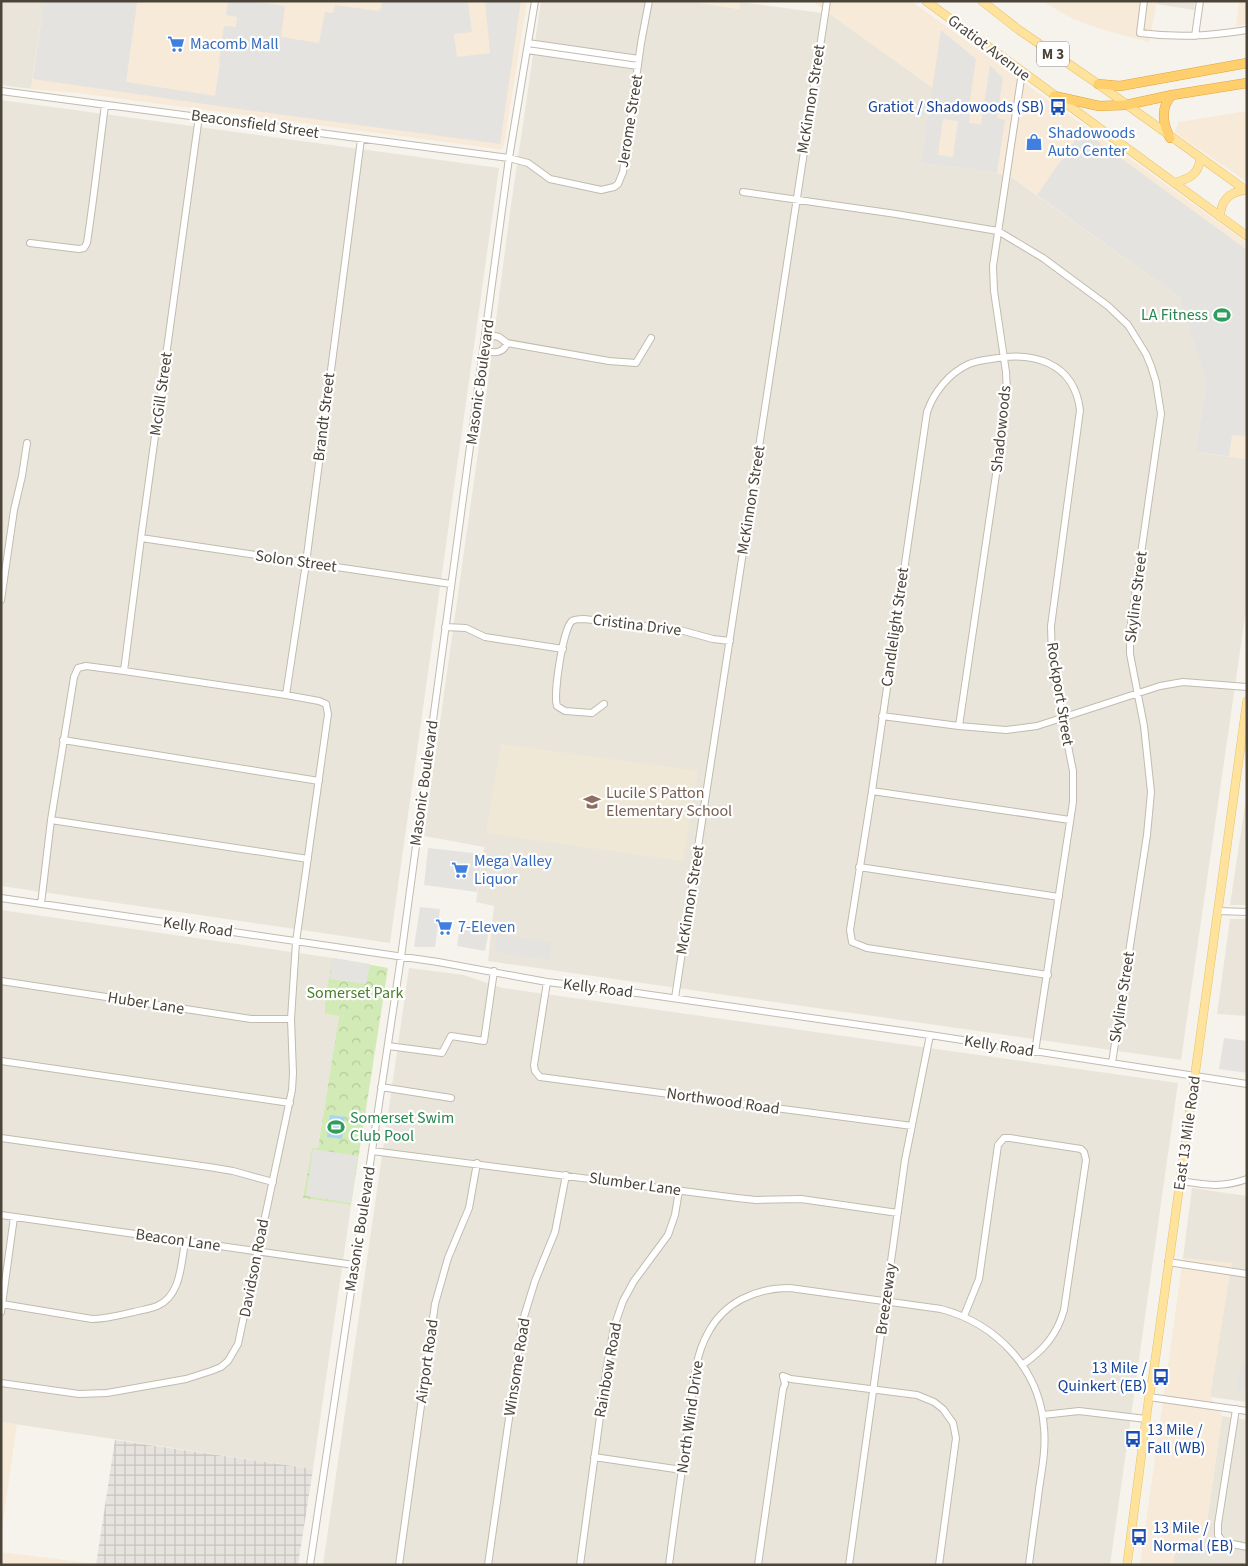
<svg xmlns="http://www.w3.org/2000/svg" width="1248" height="1566" viewBox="0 0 1248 1566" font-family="'Source Sans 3',sans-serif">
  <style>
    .residential { fill: #eae5da }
    .commercial { fill: #f7ead8 }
    .industrial { fill: url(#industrial-grid) }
    .education { fill: #efe8d6 }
    .park { fill: url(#park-crowns) }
    .parking { fill: #e5e3e0; fill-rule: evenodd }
    .water { fill: #a9d4f2 }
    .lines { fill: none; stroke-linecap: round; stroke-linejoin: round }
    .minor-casing { stroke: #c2bbae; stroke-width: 8 }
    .major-casing { stroke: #e6c16a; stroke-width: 9 }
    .highway-casing { stroke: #e0a43c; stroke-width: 10 }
    .minor { stroke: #fff; stroke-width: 6 }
    .major { stroke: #ffe39c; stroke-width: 8 }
    .highway { stroke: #ffcf6e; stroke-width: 9 }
    .labels { text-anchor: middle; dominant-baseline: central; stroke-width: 4.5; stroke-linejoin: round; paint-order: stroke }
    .shield { fill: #fff; stroke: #817c74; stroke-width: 1 }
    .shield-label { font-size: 15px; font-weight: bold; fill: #4b4439 }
    .shop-label { font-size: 16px; fill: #366cbe; stroke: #fff; text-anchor: start }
    .street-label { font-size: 16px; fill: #4b4439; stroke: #fff }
    .transit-label { font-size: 16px; fill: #164399; stroke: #fff; text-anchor: end }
    .leisure-label { font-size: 16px; fill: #27864d; stroke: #fff; text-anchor: end }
    .education-label { font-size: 16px; fill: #785e54; stroke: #fff; text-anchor: start }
    .park-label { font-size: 16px; fill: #4a7f2a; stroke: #fff }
  </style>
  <defs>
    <pattern id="industrial-grid" width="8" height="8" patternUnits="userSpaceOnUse" patternTransform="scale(1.25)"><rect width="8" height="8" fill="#e6e2dd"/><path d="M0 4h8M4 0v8" fill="none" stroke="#c7c3be"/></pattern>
    <pattern id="park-crowns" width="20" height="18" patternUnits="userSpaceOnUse" patternTransform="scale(1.25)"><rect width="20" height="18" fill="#d2eab5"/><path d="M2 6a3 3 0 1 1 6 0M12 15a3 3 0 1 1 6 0" fill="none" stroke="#b6ca9c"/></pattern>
  </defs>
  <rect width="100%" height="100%" fill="#f6f3ec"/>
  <!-- residential -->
  <path class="residential" d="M1,1h43l-13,88 -30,-4z
    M541,1h160v2l38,6 1,-7 90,12 103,74 -11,75 75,10 17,6 165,118 27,86 -11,69 52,7v144l-66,457 -693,-99 6,-55 -18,-4 8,-55 -60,-11 65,-462 21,-162z
    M1157,1h38l-1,9 -38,-6z
    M1,100l498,68 -109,775 -389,-57z
    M1247,792v113h-17z
    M1,910l332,48 -8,56 14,2 -21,132h-6l-8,50 47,7 -38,264 -312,-47z
    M1230,919h17v97l-30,-2z
    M409,968l55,7 38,13 676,95 -68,482h-787z
    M1192,1188l55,8v206l-37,-5 8,-52 -35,-87z
    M1222,1416l25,4v145h-74l3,-19 27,4z"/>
  <!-- commercial -->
  <path class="commercial" d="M44,1h483l-23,144 -3,4h-4l-419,-56 -47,-4z
    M701,1h39l-1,8 -38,-6z
    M812,1h99l336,242v216l-52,-7 11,-69 -27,-86 -165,-118 -17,-6 -76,-10 12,-75z
    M1042,1h115l-8,41 -45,-12 -31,-11z
    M1239,1h8v23l-11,2z
    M1247,111v71l-73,-50 5,-10z
    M1183,1258l49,5 -22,133 12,20 -19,134 -27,-4 -3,19h-33z
    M1,1422l16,2 -16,111z
    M1,1552l95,12 -95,1z"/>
  <!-- industrial -->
  <path class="industrial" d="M115,1440l198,29 -15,96h-202z"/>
  <!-- education -->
  <path class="education" d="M501,744l197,27 -15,90 -197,-28z"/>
  <!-- park -->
  <path class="park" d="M333,958l55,10 -37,237 -48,-7 9,-50h6l21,-132 -14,-2v-15z"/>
  <!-- parking -->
  <path class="parking" d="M44,1l99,1v1h-6l-11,79 89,14 5,-34 -1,-1 5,-35 12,1 1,-10 -11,-2 2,-14h25l32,5 -4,31 38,6 6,-31 8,1 2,-8 43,6 3,-2 1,-8h86l4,31 -18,2 3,23 33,-4 -5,-52h36l-21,143 -261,-35 -206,-30z
    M941,30l35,29 -8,55 2,1 -1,8 12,1 9,-59 13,13 -6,40 8,2 -8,53 -76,-10zM943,119l15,2 -5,36 -15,-2z
    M1082,130l165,120v186l-15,-1 -3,21 -34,-4 11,-69 -27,-86 -142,-102z
    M428,848l54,6 -5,38 -53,-7z
    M420,907l20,2 -5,38h-21z
    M460,925l29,5 -4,21 -28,-5z
    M497,934l55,8 -2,18 -56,-8z
    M333,958l37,6 -4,20 -36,-5z
    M1224,1038l23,3v32l-28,-4z
    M313,1149l45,7 -7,47 -45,-7z
    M1241,1364h6v27l-10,-2z"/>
  <!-- water -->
  <path class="water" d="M330,1115l15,2 -3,22 -15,-2z"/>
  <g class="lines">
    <!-- minor casing -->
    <g class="minor-casing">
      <path id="minor" d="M1144,1l-4,32c38,5 69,3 107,-3
        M1195,36l5,-35
        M528,43l111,16
        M527,50l111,16
        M1,91l508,67 19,5 22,16 51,11 13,-3 4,-3 5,-12 18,-129 8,-42
        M743,192l153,22 102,17 45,27 65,48 20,19 18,29 5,12 5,16 5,32 -31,217v23l14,72 7,66 -4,43 -35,228
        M30,243l49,6 5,-1 3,-5c7,-46 12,-92 18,-138
        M486,334l13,3 8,6 102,18 27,2 15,-25
        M484,351c10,2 19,3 23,-8
        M141,538l310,46
        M1,600l13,-90 8,-34 5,-33
        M445,627l21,1 19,9 78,12
        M124,671l17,-133 58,-422
        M286,695l20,-132 55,-424
        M604,704l-12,9 -27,-2 -8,-5c-4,-11 6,-78 15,-85 3,-2 8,-2 12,-2l96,11 33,9 17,2
        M882,716l77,10 47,4 31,-4 123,-40 23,-4 64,5
        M959,726l40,-272 8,-61 -1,-21 -12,-81 -1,-25 29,-194
        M63,740l256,41
        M872,791l198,29
        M51,820l257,39
        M859,867l200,30
        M1,898l437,64 109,20 90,11 293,42 317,49
        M1218,911l29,1
        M1,981l250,38h40
        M547,982l-13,83 1,6 5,6 372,49
        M675,998l152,-997
        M388,1046l54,7 9,-17 33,5 10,-70
        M1035,1052l38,-250v-31l-19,-95 -2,-17 -1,-33 29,-216c-6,-48 -47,-59 -89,-51 -7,1 -15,2 -22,5 -20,9 -35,28 -42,48l-55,379 -22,139 2,12 15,6 181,27
        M1,1061l289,42
        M381,1087l70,11
        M1,1138l208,29 24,4 40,11
        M372,1151l365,47 19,2 45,-1 97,14
        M1181,1181c25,4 41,7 66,-2
        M1,1215l353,50
        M1168,1262l79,12
        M2,1304l90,15c14,0 28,-4 42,-7 7,-2 16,-3 23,-6 24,-10 24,-42 28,-64
        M1,1312l13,-95
        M964,1316l15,-37 19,-134 6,-7h6l71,11 3,3 2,8 -22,150c-7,25 -21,41 -42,55
        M783,1376l8,3 126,16 17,7 9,7 10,14 3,15 -17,127
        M1,1383l78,11 28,-1 79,-14 25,-8 10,-4 7,-6 10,-17 54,-254 1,-17 -2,-54 5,-77 32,-228 -2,-10 -7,-3 -33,-6 -162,-24 -38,-5 -8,2 -4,9 -23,143 -10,84
        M1149,1397l98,14
        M1236,1409l-18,115v11l5,7 24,5
        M1043,1415l36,-4 67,8
        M594,1457l88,13
        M310,1565l91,-608 108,-799 26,-157
        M399,1565l36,-261 13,-46 21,-50 8,-45
        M488,1565l35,-245 12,-39 20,-49 11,-57
        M580,1565l26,-193 8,-45 9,-26 11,-20 34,-46 7,-20 4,-25
        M669,1565c6,-48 13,-96 20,-143 4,-29 4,-63 19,-89 16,-31 48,-45 82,-45l151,21c56,15 99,60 103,119 2,20 -2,41 -5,61 -3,25 -7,50 -10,76
        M758,1565l25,-176 2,-5 -2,-8
        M849,1565l56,-405 25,-125"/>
    </g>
    <!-- major casing -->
    <g class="major-casing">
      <path id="major" d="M926,1l321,235
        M982,1l37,29 79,54 149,107
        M1174,183c14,-4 25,-8 26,-24
        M1220,217c1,-16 8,-24 24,-27
        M1127,1565l22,-168 4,-21 94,-675"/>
    </g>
    <!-- highway casing -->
    <g class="highway-casing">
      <path id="highway" d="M1098,84l22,2 127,-23
        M1054,96l45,10 27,-1 46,-10 75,-12
        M1170,138c-7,-14 -10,-31 2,-43"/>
    </g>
    <!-- minor -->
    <use href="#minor" class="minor"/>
    <!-- major -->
    <use href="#major" class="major"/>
    <!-- highway -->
    <use href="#highway" class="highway"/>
  </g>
  <!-- icons -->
  <defs>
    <g id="supermarket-bare" transform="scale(1.35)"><path d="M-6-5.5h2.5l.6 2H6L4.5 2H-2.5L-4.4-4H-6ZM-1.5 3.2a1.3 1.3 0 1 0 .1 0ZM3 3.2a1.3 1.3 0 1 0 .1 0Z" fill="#3f7fe0" stroke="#fff" stroke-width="2.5" paint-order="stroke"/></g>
    <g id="bus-bare" transform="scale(1.35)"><path d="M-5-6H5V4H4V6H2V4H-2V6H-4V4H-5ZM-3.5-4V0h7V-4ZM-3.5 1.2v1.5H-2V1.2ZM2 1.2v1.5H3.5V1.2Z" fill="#1a4fb4" stroke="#fff" stroke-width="2.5" paint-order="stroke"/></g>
    <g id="shop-bare" transform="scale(1.35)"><path d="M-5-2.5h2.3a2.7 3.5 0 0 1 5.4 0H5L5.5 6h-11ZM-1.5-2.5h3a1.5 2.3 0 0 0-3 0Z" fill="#3f7fe0" stroke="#fff" stroke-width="2.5" paint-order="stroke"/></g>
    <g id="stadium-bare" transform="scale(1.35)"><path d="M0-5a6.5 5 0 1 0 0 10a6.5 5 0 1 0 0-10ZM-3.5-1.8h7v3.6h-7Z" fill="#2e9e5b" stroke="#fff" stroke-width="2.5" paint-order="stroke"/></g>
    <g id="school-bare" transform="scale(1.35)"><path d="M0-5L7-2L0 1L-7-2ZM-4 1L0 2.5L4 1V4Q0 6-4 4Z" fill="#8d6e63" stroke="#fff" stroke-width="2.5" paint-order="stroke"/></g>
  </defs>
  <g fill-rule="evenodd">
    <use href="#supermarket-bare" x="176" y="44"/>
    <use href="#bus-bare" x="1058" y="107"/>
    <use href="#shop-bare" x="1034" y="142"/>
    <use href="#stadium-bare" x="1222" y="315"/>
    <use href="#school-bare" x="592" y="802"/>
    <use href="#supermarket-bare" x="460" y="870"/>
    <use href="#supermarket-bare" x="444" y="927"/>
    <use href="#stadium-bare" x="336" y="1127"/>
    <use href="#bus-bare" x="1161" y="1377"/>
    <use href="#bus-bare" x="1133" y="1439"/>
    <use href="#bus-bare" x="1139" y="1537"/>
  </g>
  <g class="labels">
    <!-- shield labels -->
    <rect class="shield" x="1037" y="41.5" width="32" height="25" rx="4"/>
    <g class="shield-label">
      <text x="1053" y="54">M 3</text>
    </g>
    <!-- shop labels -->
    <g class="shop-label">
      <text x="190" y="44">Macomb Mall</text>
      <text x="1048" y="133">Shadowoods<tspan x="1048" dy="18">Auto Center</tspan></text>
      <text x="474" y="861">Mega Valley<tspan x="474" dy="18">Liquor</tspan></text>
      <text x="458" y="927">7-Eleven</text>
    </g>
    <!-- street labels -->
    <g class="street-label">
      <text transform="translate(989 48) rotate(37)">Gratiot Avenue</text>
      <text transform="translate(811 99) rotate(-81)">McKinnon Street</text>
      <text transform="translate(630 121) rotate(-81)">Jerome Street</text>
      <text transform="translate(255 124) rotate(8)">Beaconsfield Street</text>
      <text transform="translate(480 382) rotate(-82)">Masonic Boulevard</text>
      <text transform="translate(161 394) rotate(-82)">McGill Street</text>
      <text transform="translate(324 417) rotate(-83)">Brandt Street</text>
      <text transform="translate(1001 429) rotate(-84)">Shadowoods</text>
      <text transform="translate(751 500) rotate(-81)">McKinnon Street</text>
      <text transform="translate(296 561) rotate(8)">Solon Street</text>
      <text transform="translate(1136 597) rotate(-83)">Skyline Street</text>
      <text transform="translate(637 625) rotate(7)">Cristina Drive</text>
      <text transform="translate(895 627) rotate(-82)">Candlelight Street</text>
      <text transform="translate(1060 694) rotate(81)">Rockport Street</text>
      <text transform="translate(424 783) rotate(-82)">Masonic Boulevard</text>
      <text transform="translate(690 900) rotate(-81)">McKinnon Street</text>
      <text transform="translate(198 927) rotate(8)">Kelly Road</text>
      <text transform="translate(598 988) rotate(7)">Kelly Road</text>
      <text transform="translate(1122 997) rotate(-81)">Skyline Street</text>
      <text transform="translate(146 1003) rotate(9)">Huber Lane</text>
      <text transform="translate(999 1046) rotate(9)">Kelly Road</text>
      <text transform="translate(723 1101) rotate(8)">Northwood Road</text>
      <text transform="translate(1187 1133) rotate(-82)">East 13 Mile Road</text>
      <text transform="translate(635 1184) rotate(8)">Slumber Lane</text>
      <text transform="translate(360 1229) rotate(-81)">Masonic Boulevard</text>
      <text transform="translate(178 1240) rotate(8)">Beacon Lane</text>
      <text transform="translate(254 1268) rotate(-79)">Davidson Road</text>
      <text transform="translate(886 1299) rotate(-82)">Breezeway</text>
      <text transform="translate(427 1361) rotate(-82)">Airport Road</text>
      <text transform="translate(517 1367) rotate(-81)">Winsome Road</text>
      <text transform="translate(608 1370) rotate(-80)">Rainbow Road</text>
      <text transform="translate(690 1417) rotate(-82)">North Wind Drive</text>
    </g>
    <!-- transit labels -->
    <g class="transit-label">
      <text x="1044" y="107">Gratiot / Shadowoods (SB)</text>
      <text x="1147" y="1368">13 Mile /<tspan x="1147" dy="18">Quinkert (EB)</tspan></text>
      <text x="1147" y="1430" text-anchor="start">13 Mile /<tspan x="1147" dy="18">Fall (WB)</tspan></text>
      <text x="1153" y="1528" text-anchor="start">13 Mile /<tspan x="1153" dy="18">Normal (EB)</tspan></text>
    </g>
    <!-- leisure labels -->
    <g class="leisure-label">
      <text x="1208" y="315">LA Fitness</text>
      <text x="350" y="1118" text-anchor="start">Somerset Swim<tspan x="350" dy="18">Club Pool</tspan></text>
    </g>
    <!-- education labels -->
    <g class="education-label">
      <text x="606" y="793">Lucile S Patton<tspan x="606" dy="18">Elementary School</tspan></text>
    </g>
    <!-- park labels -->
    <g class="park-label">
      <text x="355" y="993">Somerset Park</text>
    </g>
  </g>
  <!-- border -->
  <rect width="1248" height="1566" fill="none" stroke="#4b4439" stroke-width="5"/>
</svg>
